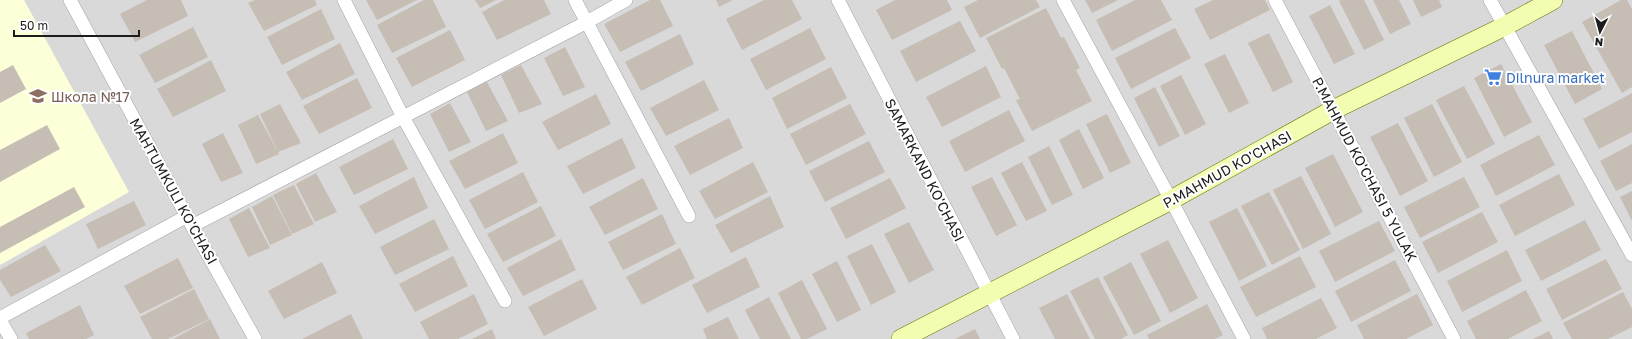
<svg xmlns="http://www.w3.org/2000/svg" width="1632" height="339" viewBox="0 0 1632 339" font-family="'Golos Text',sans-serif">
  <style>
    .residential { fill: #dad9d9 }
    .education { fill: #fdffd9 }
    .building { fill: #c6bdb4 }
    .lines { fill: none; stroke-linecap: round; stroke-linejoin: round }
    .street-casing { stroke: #a3a3a3; stroke-width: 14 }
    .secondary-casing { stroke: #627500; stroke-width: 20 }
    .street { stroke: #fff; stroke-width: 13 }
    .secondary { stroke: #f4fcb1; stroke-width: 19 }
    .labels { text-anchor: middle; dominant-baseline: central; stroke-width: 4; stroke-linejoin: round; paint-order: stroke }
    .shop-label { font-size: 14px; fill: #366cbe; stroke: #fff; text-anchor: start }
    .education-label { font-size: 14px; fill: #785e54; stroke: #fff; text-anchor: start }
    .street-label { font-size: 14px; fill: #1c1c1c; stroke: #fff }
  </style>
  <rect width="100%" height="100%" fill="#eeeae1"/>
  <!-- residential -->
  <path class="residential" d="M0,0h1632v339h-1632z"/>
  <!-- education -->
  <path class="education" d="M0,0h24l105,192 -129,73z"/>
  <!-- building -->
  <path class="building" d="M147,0h34l7,16 -53,26 -15,-28z
    M255,0h60l2,5 -53,26 -16,-28z
    M366,0h51l-40,20z
    M424,0h9l13,27 -54,26 -15,-28z
    M475,0h21l-16,8z
    M504,0h40l7,14 -54,26 -15,-28z
    M650,0h10l13,26 -53,26 -16,-28z
    M716,0h17l-14,7z
    M764,0h28l10,19 -60,31 -16,-31z
    M895,0h52l5,10 -60,30 -16,-30z
    M978,0h58l4,7 -60,31 -16,-31z
    M1085,0h33l-26,13z
    M1135,0h26l11,20 -60,31 -16,-31z
    M1213,0h52l5,10 -60,30 -16,-31z
    M1341,0h23l20,40 -20,10 -25,-49z
    M1373,0h26l12,24 -21,10z
    M1413,0h26l3,7 -21,10z
    M1621,0h6l5,9v78l-10,6 -40,-71z
    M1330,5l25,49 -21,10 -25,-48z
    M1046,8l15,30 3,-1 16,31 -4,2 16,31 -60,30 -16,-31 4,-1 -16,-31 -2,1 -16,-31z
    M321,9l14,30 -53,26 -15,-28z
    M960,21l16,30 -60,31 -16,-31z
    M193,27l15,30 -53,26 -16,-28z
    M810,28l16,31 -60,31 -16,-31z
    M1175,28l16,30 -60,31 -16,-31z
    M450,30l15,30 -53,27 -16,-29z
    M1572,31l30,58 -27,15 -31,-59z
    M1269,33l24,49 -20,10 -25,-49z
    M680,34l14,30 -53,27 -16,-29z
    M340,43l15,31 -53,26 -16,-28z
    M565,47l20,40 -22,9 -19,-38z
    M1225,54l24,49 -20,10 -25,-49z
    M211,60l15,31 -53,26 -16,-28z
    M1501,64l31,58 -28,15 -30,-59z
    M13,65l13,24 -26,14v-31z
    M521,65l21,39 -23,9 -18,-38z
    M986,66l15,31 -59,30 -16,-30z
    M831,67l16,31 -60,31 -15,-31z
    M1181,75l25,49 -21,11 -25,-49z
    M357,78l15,30 -53,26 -16,-28z
    M704,80l15,30 -53,26 -16,-28z
    M487,82l21,39 -22,10 -19,-39z
    M1464,86l31,58 -28,15 -31,-59z
    M1155,87l25,49 -21,11 -25,-49z
    M1632,93v39l-33,17 -16,-30z
    M596,94l15,30 -53,26 -16,-28z
    M450,103l21,39 -22,10 -19,-38z
    M280,104l21,39 -23,9 -18,-38z
    M850,104l16,30 -60,31 -16,-31z
    M1432,104l30,58 -28,15 -30,-59z
    M1009,110l16,31 -60,31 -16,-31z
    M1107,114l24,49 -21,10 -24,-49z
    M258,115l21,39 -23,10 -18,-39z
    M729,118l14,30 -53,27 -16,-29z
    M1398,123l30,58 -28,15 -30,-59z
    M47,125l13,24 -60,33v-32z
    M1079,129l25,49 -21,11 -24,-49z
    M223,133l20,40 -22,9 -19,-38z
    M503,133l15,30 -53,26 -16,-28z
    M1539,135l16,30 -59,31 -16,-31z
    M622,138l14,30 -53,26 -16,-28z
    M393,139l15,30 -54,26 -15,-28z
    M869,141l16,31 -60,30 -16,-31z
    M1632,144v39l-16,8 -16,-30z
    M1049,146l24,49 -21,10 -24,-48z
    M1333,154l30,58 -28,15 -30,-59z
    M753,162l15,30 -53,27 -16,-28z
    M1022,162l25,49 -21,10 -25,-48z
    M523,172l15,30 -53,27 -16,-29z
    M316,173l21,39 -22,10 -19,-38z
    M1559,174l16,31 -60,31 -16,-31z
    M1301,176l30,58 -28,15 -30,-59z
    M414,177l14,31 -53,26 -16,-28z
    M992,177l25,48 -21,11 -25,-49z
    M1464,177l16,30 -60,31 -16,-31z
    M643,178l15,31 -53,26 -16,-28z
    M890,178l16,30 -60,31 -16,-31z
    M294,185l20,39 -22,10 -19,-39z
    M74,187l11,20 -85,46v-26z
    M1632,191v30l-12,-24z
    M1269,192l31,58 -28,15 -31,-59z
    M272,196l20,39 -22,10 -18,-38z
    M770,196l14,31 -53,26 -16,-28z
    M134,201l12,24 -48,24 -12,-25z
    M541,206l15,30 -53,26 -16,-28z
    M249,208l21,40 -22,9 -19,-38z
    M1237,208l30,58 -28,15 -30,-59z
    M1482,212l16,30 -60,31 -16,-31z
    M662,214l14,30 -53,26 -15,-28z
    M434,219l15,30 -54,26 -15,-28z
    M1585,220l16,30 -60,31 -16,-31z
    M1379,221l16,30 -60,31 -16,-31z
    M909,222l25,48 -25,13 -25,-49z
    M561,239l15,31 -53,26 -16,-28z
    M1168,240l30,58 -28,15 -30,-59z
    M872,244l24,48 -25,13 -24,-49z
    M45,245l16,26 -50,26 -11,-17v-10z
    M680,248l15,30 -53,27 -16,-28z
    M1507,250l15,31 -60,31 -15,-31z
    M453,256l15,30 -53,26 -16,-28z
    M1300,256l16,31 -60,30 -16,-30z
    M746,257l14,30 -53,26 -15,-28z
    M178,258l15,30 -53,26 -16,-28z
    M1606,259l16,30 -60,31 -16,-31z
    M1395,260l16,31 -60,31 -16,-31z
    M837,261l24,49 -24,12 -25,-48z
    M322,262l15,31 -53,26 -16,-28z
    M1131,262l30,59 -27,14 -31,-58z
    M1098,277l30,58 -7,4h-26l-25,-48z
    M582,279l15,30 -53,27 -16,-29z
    M802,280l25,49 -20,10h-6l-23,-46z
    M194,289l15,30 -41,20h-16l-12,-22z
    M1526,290l16,31 -34,18h-32l-9,-18z
    M1623,292l9,17v18l-24,12h-36l-9,-16z
    M474,294l14,30 -30,15h-29l-9,-17z
    M1067,294l23,45h-35l-16,-31z
    M1417,294l16,31 -27,14h-42l-7,-14z
    M769,297l22,42h-31l-15,-29z
    M1321,298l16,30 -21,11h-49l-5,-11z
    M1207,304l16,31 -8,4h-66l-2,-4z
    M80,305l14,30 -8,4h-57l-3,-6z
    M351,314l12,25h-61z
    M728,317l11,22h-32l-4,-10z
    M210,319l10,20h-47z
    M492,329l4,10h-24z
    M975,329l5,10h-25z
    M1549,331l4,8h-20z"/>
  <g class="lines">
    <!-- street casing -->
    <g class="street-casing">
      <path id="street" d="M70,0l122,226 63,113
        M344,0l59,117 102,184
        M575,0l114,216
        M838,0l175,339
        M1063,0l108,200 73,139
        M1275,0l179,339
        M1490,0l142,255
        M192,226l395,-204 39,-22
        M0,318l187,-102
        M0,320l11,19"/>
    </g>
    <!-- secondary casing -->
    <g class="secondary-casing">
      <path id="secondary" d="M901,339l270,-139 162,-90 172,-84 48,-26"/>
    </g>
    <!-- street -->
    <use href="#street" class="street"/>
    <!-- secondary -->
    <use href="#secondary" class="secondary"/>
  </g>
  <!-- icons -->
  <defs>
    <g id="supermarket-bare" transform="scale(1.38)"><path d="M-6-5.5h2.5l.6 2H6L4.5 2H-2.5L-4.4-4H-6ZM-1.5 3.2a1.3 1.3 0 1 0 .1 0ZM3 3.2a1.3 1.3 0 1 0 .1 0Z" fill="#3f7fe0" stroke="#fff" stroke-width="2.5" paint-order="stroke"/></g>
    <g id="school-bare" transform="scale(1.38)"><path d="M0-5L7-2L0 1L-7-2ZM-4 1L0 2.5L4 1V4Q0 6-4 4Z" fill="#8d6e63" stroke="#fff" stroke-width="2.5" paint-order="stroke"/></g>
  </defs>
  <g fill-rule="evenodd">
    <use href="#supermarket-bare" x="1493" y="77"/>
    <use href="#school-bare" x="38" y="96"/>
  </g>
  <g class="labels">
    <!-- shop labels -->
    <g class="shop-label">
      <text x="1506" y="77">Dilnura market</text>
    </g>
    <!-- education labels -->
    <g class="education-label">
      <text x="51" y="96">Школа №17</text>
    </g>
    <!-- street labels -->
    <g class="street-label">
      <text transform="translate(1227 169) rotate(-29)">P.MAHMUD KO'CHASI</text>
      <text transform="translate(1365 169) rotate(62)">P.MAHMUD KO'CHASI 5 YULAK</text>
      <text transform="translate(925 170) rotate(63)">SAMARKAND KO'CHASI</text>
      <text transform="translate(174 191) rotate(61)">MAHTUMKULI KO'CHASI</text>
    </g>
  </g>
  <!-- north arrow -->
  <g transform="translate(1600 32) rotate(186)" stroke="#ffffff" stroke-width="3" paint-order="stroke">
  <path d="M0-3L7 15L0 10L-7 15Z" fill="#1c1c1c"/>
  <text y="-6" font-size="11" font-weight="bold" text-anchor="middle" fill="#1c1c1c">N</text>
  </g>
  <!-- scale -->
  <path d="M14 30v6h125v-6" fill="none" stroke="#1c1c1c" stroke-width="2"/>
  <text x="20" y="30" font-size="12" fill="#1c1c1c" stroke="#ffffff" stroke-width="3" paint-order="stroke">50 m</text>
</svg>
